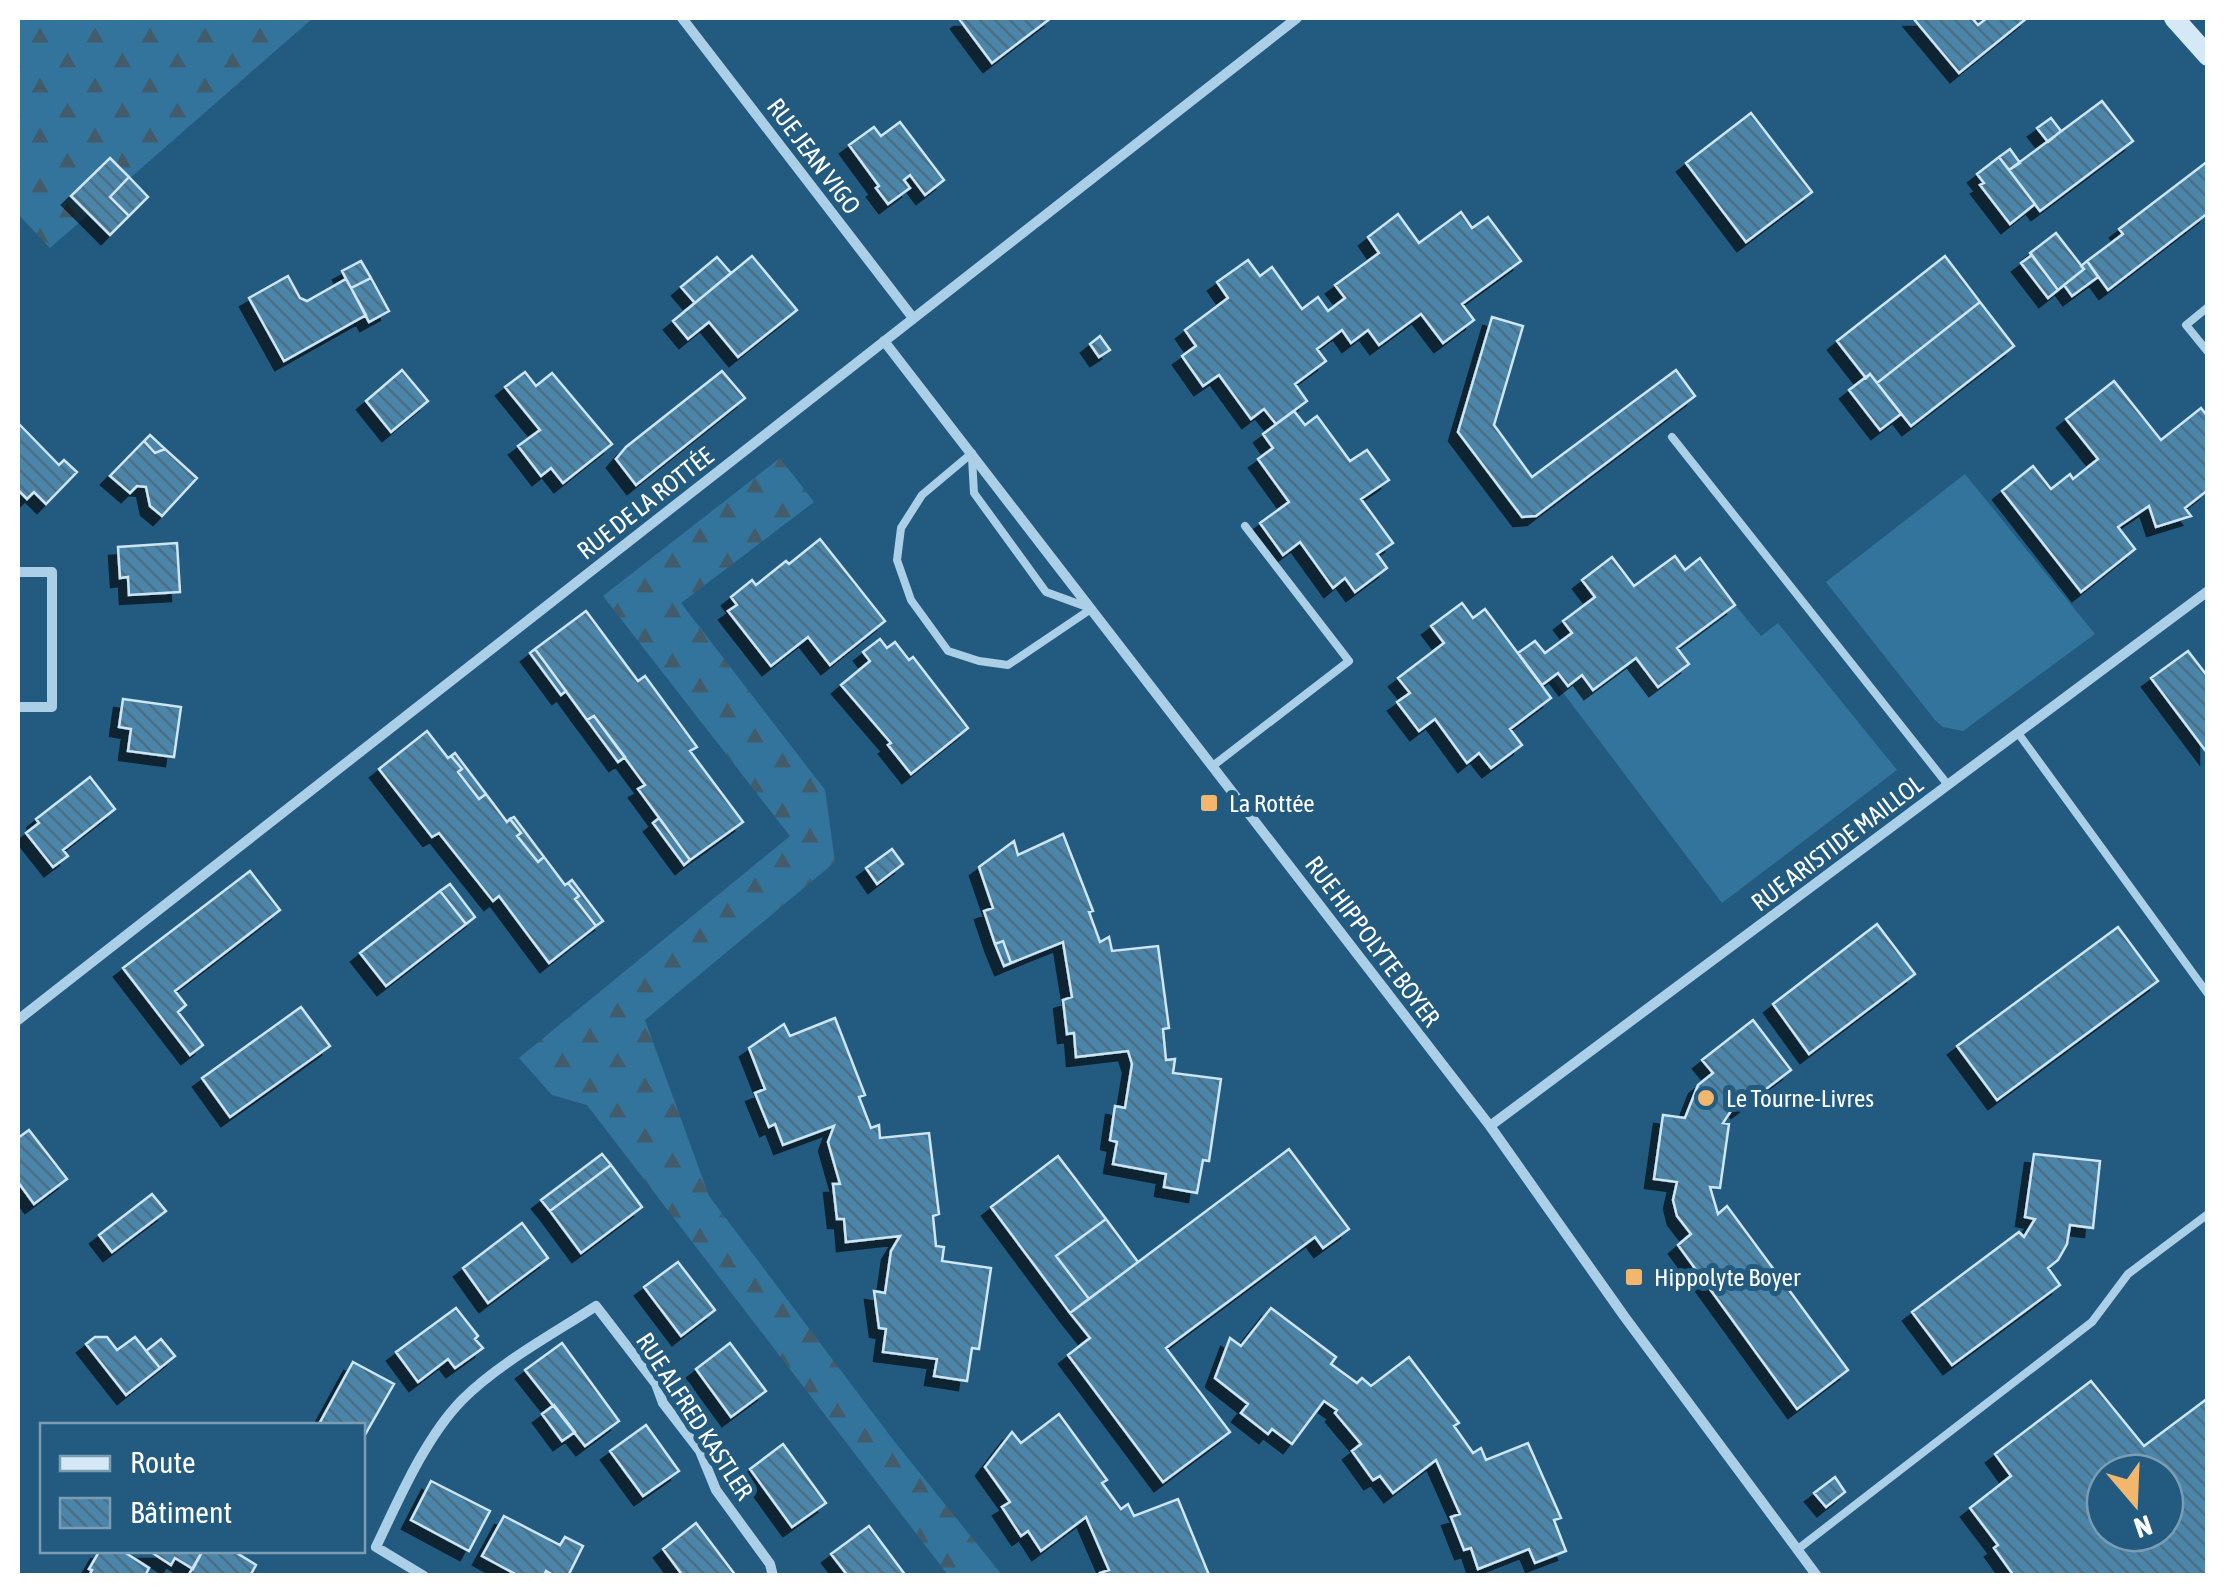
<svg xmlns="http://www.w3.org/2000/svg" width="2225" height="1593" viewBox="0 0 2225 1593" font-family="'Asap Condensed',sans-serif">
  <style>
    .grass { fill: #33749c }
    .forest { fill: url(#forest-firs) }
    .building { fill: url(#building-back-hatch); stroke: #cde6f5; stroke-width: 2.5; fill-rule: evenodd; filter: url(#shadow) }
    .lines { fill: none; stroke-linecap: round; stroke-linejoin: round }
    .lane { stroke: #aacfe7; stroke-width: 8 }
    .street { stroke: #aacfe7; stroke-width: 10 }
    .secondary { stroke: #d4e8f6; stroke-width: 20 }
    .poi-dot { fill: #f2b66d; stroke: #235b80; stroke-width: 4 }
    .labels { text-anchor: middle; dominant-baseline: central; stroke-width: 10; stroke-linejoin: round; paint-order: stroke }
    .street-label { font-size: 25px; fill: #fff; stroke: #235b80 }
    .poi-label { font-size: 25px; fill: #fff; stroke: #235b80; text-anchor: start }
  </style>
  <defs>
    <pattern id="forest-firs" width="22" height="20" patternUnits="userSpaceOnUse" patternTransform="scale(2.5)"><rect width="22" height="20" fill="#33749c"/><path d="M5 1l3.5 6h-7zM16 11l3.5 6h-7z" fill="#425c6c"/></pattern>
    <pattern id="building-back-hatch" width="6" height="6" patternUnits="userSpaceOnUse" patternTransform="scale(2.5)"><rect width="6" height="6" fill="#4b85a9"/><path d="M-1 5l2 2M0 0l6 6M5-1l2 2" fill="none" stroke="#4b6e84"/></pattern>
    <filter id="shadow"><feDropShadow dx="-9" dy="9" stdDeviation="0" flood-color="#0009"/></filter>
  </defs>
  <rect width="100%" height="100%" fill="#235b80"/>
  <!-- grass -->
  <path class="grass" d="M1965,474l130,160 -132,97 -20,-4 -8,-7 -109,-138z
    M1735,605l26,31 17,-13 119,147 -175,133 -170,-225 6,-5 10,12 14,-10 12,15 42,-32 22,29 30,-23 -11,-16z"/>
  <!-- forest -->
  <path class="forest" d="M18,18h295l-263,230 -32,-34z
    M780,458l34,44 -133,101 144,187 10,72 -190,158 64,176 185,245 108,134h-54l-361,-470 -35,-10 -33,-37 271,-222 -187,-240z"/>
  <!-- building -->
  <path class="building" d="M963,18h88l-59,45 -32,-43z
    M1913,18h59l6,7 9,-7h40l-68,55z
    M2102,101l31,40 -93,70 -31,-41z
    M1751,113l61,79 -66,50 -60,-79z
    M2051,118l10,13 -13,11 -11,-14z
    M900,122l44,58 -19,15 -15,-20 -6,5 6,8 -22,16 -12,-16 3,-2 -30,-41 25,-18 7,9z
    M2010,149l10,14 -11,7 -10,-13z
    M1999,157l36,47 -25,20 -30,-39 4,-2 -7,-9z
    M110,158l19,19 -19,20 19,19 -19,19 -39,-39z
    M2208,161v52l-100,77 -21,-29 36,-27 -4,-5z
    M129,177l19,20 -19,19 -19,-19z
    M1461,212l11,16 16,-11 33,44 -59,43 12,16 -31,23 -22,-29 -42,31 -11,-15 -17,13 -9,-13 -25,19 9,12 -31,23 12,17 -31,23 -12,-15 -13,10 -32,-44 -16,11 -21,-30 14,-10 -11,-16 43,-32 -11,-16 31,-22 12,16 12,-9 30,42 16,-12 10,14 17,-13 -10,-13 44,-32 -11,-16 30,-23 21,29z
    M2056,233l28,36 -26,21 -28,-37z
    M2032,255l26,35 -10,8 -27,-35z
    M752,256l45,54 -59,47 -29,-35 -21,17 -15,-18z
    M1945,256l35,46 -103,81 -7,-9 -4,4 -29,-37z
    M717,257l14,16 -36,30 -14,-16z
    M361,261l10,17 -20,10 -9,-17z
    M2087,261l11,16 -26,19 -8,-11 20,-16 -3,-3z
    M288,276l12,22 7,3 39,-22 20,36 -82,46 -35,-63z
    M371,278l18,33 -20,11 -18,-34z
    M1980,302l34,44 -103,80 -34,-43z
    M1492,317l31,9 -29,99 38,52 144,-107 19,26 -159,120 -14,1 -64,-85z
    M1100,336l10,14 -11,7 -9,-13z
    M402,370l26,31 -37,31 -25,-31z
    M722,371l23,27 -109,87 -20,-26 10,-12z
    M525,372l11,14 16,-13 60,71 -49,39 -12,-15 -10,8 -23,-30 22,-16 -35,-43z
    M1870,374l31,40 -21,16 -31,-40z
    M2114,381l47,59 40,-32 7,9v73l-23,18 6,8 -35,11 -7,-21 -31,21 17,22 -54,43 -79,-101 31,-25 18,23 19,-15 3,5 25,-20 -32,-40z
    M1294,411l11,14 12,-9 33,45 17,-11 22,30 -28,19 32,44 -16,11 10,14 -32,24 -10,-14 -12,10 -33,-46 -17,13 -23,-32 29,-21 -31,-43 15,-11 -10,-14z
    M18,423l41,42 5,-5 13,12 -31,32 -12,-12 -7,7 -9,-9z
    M150,435l15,14 -10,4 -11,-12z
    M144,441l11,12 10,-4 32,29 -35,38 -12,-10 -4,-19 -9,-1 -7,7 -20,-17z
    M820,539l65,82 -55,44 -22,-28 -37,29 -43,-55 9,-6 -6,-8 21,-17 4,5 30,-24 3,3z
    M177,543l3,49 -51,3 -1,-18 -8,1 -2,-31z
    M1675,556l10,14 15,-12 35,47 -58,43 12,16 -31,23 -22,-29 -43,32 -11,-15 -14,11 -10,-13 -16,12 -24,-32 17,-12 10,12 27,-20 -9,-12 32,-24 -13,-17 30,-23 22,29z
    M1462,603l11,15 12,-9 66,89 -41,31 12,16 -31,23 -12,-15 -12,10 -32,-44 -16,12 -22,-29 13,-9 -12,-15 46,-35 -13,-17z
    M586,611l52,70 7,-5 52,71 -7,4 53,71 -53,38 -52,-71 7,-4 -51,-69 -7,4 -52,-71z
    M880,639l7,9 8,-6 14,18 4,-3 55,71 -57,46 -23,-29 3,-2 -50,-58 29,-24 -7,-9z
    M535,649l31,42 -5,4 -31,-42z
    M2188,651l20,26v77l-57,-76z
    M123,699l58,8 -7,50 -46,-6 3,-22 -12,-2z
    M594,716l31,41 -7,5 -31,-42z
    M427,731l21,27 3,-2 11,13 -4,3 21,27 7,-5 21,28 3,-3 11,14 -4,3 21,26 6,-5 21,28 3,-2 11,13 -4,3 21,27 -47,37 -50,-67 -6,5 -54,-68 -7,4 -53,-68z
    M455,753l31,41 -7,5 -21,-27 4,-3 -11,-13z
    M90,777l25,32 -52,41 5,6 -15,11 -27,-34 13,-10 -3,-4z
    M514,817l30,40 -6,5 -21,-26 4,-3 -11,-14z
    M659,818l31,42 -6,5 -31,-42z
    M1063,834l30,77 -4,1 11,30 9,-5 3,14 46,-5 11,82 -6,1 3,31 9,-1 -2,14 48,6 -12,82 -6,-1 -6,33 -33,-6 2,-13 -53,-10 4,-22 -7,-2 5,-34 10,2 7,-44 -4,-13 -52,6 -2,-24 -7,1 -4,-34 9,-3 -9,-55 -52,21 -8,-22 -8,3 -11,-33 9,-3 -14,-41 35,-26 4,14z
    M892,849l11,15 -26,20 -11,-16z
    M250,871l30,39 -105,81 11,14 -8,7 25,33 -13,10 -67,-87z
    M572,880l31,41 -7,5 -21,-27 4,-3 -11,-13z
    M450,884l25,33 -9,7 -26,-33z
    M440,891l26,33 -80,62 -26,-33z
    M1877,924l38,50 -106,80 -36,-50z
    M2118,927l40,54 -161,119 -40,-54z
    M1003,941l8,22 -7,3 -9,-22z
    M301,1007l29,39 -100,71 -28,-39z
    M835,1018l30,77 -6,2 12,31 8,-3 1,13 49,-5 10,81 -6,2 3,30 8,1 -2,14 49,7 -12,81 -7,-1 -5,33 -33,-5 3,-17 -54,-7 3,-23 -7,-1 -5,-37 11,2 6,-42 9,-15 -54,6 -2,-23h-7l-4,-35h7l-12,-42 6,-16 -51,19 -8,-21 -6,3 -14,-34 10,-4 -16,-41 35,-24 6,12z
    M1753,1020l38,50 -51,39 -4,-6 -13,20 6,1 -9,64 -10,-1 8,27 9,-8 121,164 -51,39 -119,-164 13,-11 -14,-18 -4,-16 4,-18 -23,-3 9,-64 22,3 13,-33 15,-12 -11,-13z
    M29,1130l38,49 -33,25 -16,-22v-44z
    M1289,1149l60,80 -26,19 -8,-11 -149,111 64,84 -67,50 -95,-127 22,-17 -20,-25z
    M602,1154l9,11 -61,46 -9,-11z
    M2034,1154l66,7 -7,67 -23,-3 -3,19 -9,16 -10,8 12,17 -108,80 -40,-53 107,-80 5,5 11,-18 -10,-2z
    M1058,1156l48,63 -50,37 33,43 -19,14 -79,-106z
    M611,1165l31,42 -61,46 -31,-42z
    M152,1194l14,17 -54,41 -13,-17z
    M1106,1219l32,43 -49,37 -33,-43z
    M522,1223l26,35 -60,45 -25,-35z
    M678,1262l37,48 -34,26 -37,-49z
    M456,1308l22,28 -3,3 8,9 -28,20 -7,-9 -30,23 -22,-30z
    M1271,1308l65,49 -5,7 26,19 5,-5 9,8 38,-29 50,66 -5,3 19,27 8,-5 5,12 42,-17 33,75 -7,2 12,31 -31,12 -6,-14 -51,20 -7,-21 -7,2 -13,-33 9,-3 -24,-54 -43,33 -13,-17 -7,4 -21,-29 9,-7 -26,-31 2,-3 -13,-9 -32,43 -20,-15 -4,5 -27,-21 7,-9 -33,-26 15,-40 11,8z
    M95,1337h12l10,13 18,-13 25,31 -34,27 -40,-51z
    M161,1339l14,17 -15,12 -14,-17z
    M562,1343l57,78 -34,25 -60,-76z
    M730,1343l36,48 -35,26 -35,-48z
    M353,1362l41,22 -32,56v-14h-44z
    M2091,1381l53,65 64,-48v178h-194l-20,-28 4,-3 -28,-37 41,-32 -16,-22zM2105,1473h60v60h-60z
    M554,1405l21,27 -13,9 -20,-27z
    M1059,1414l48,66 -5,3 19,26 7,-5 6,12 44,-17 31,76 -108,1 -1,-3 9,-3 -23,-53 -45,34 -13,-20 -7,5 -19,-29 8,-5 -25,-35 27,-35 9,11z
    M646,1425l33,46 -36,25 -33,-45z
    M783,1444l43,59 -34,24 -42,-58z
    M1835,1477l10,15 -19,15 -12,-14z
    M431,1481l59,30 -21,40 -58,-31z
    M504,1516l56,29 5,-8 18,9 -15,30h-13l-9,-5 -2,5h-25l-37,-20z
    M696,1523l40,53h-53l-20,-27z
    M869,1526l37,50h-58l-17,-22z
    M100,1550h21l28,18 -4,8h-56l3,-6 -3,-1z
    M148,1550h55l-10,19 -18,-11 -4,7z
    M203,1550l24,3 5,-3 24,15 -6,11h-62z"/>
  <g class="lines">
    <!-- lane -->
    <path class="lane" d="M2208,307l-22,18 22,27
      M1672,437l276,348
      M972,453l-50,42 -21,33 -4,32 14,40 37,51 31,10 29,4 83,-56
      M972,458l2,35 72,99 41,15
      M2018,733l190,261
      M1214,765l135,-104 -104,-135
      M1798,1549l294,-227 36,-48 80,-60"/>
    <!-- street -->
    <path class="street" d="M682,18l231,300
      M884,341l606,785 134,190 193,260
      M18,572h34v135h-34
      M18,1020l1279,-1002
      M1490,1126l718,-535
      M424,1576l-48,-29c23,-48 49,-109 86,-147 37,-37 91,-66 134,-94l60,78 7,19 37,48 16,39 54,74 3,12"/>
    <!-- secondary -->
    <path class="secondary" d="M2174,18l34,38"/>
  </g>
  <!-- markers -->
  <g class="poi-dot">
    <rect x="1199" y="793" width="20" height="20" rx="5"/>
    <circle cx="1706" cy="1098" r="10"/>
    <rect x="1624" y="1267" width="20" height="20" rx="5"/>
  </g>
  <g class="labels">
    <!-- street labels -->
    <g class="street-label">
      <text transform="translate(814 156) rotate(53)">RUE JEAN VIGO</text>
      <text transform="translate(645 503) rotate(-38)">RUE DE LA ROTTÉE</text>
      <text transform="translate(1837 843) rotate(-37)">RUE ARISTIDE MAILLOL</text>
      <text transform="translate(1373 941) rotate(53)">RUE HIPPOLYTE BOYER</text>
      <text transform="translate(695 1416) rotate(57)">RUE ALFRED KASTLER</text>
    </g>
    <!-- poi labels -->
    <g class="poi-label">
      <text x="1229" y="803">La Rottée</text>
      <text x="1726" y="1098">Le Tourne-Livres</text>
      <text x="1654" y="1277">Hippolyte Boyer</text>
    </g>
  </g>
  <!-- border -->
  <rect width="2225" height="1593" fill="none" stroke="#ffffff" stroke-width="40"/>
  <!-- legend -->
  <rect x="40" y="1423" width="325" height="130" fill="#235b80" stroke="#7b9db3" stroke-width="2.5"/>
  <rect x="60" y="1456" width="50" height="15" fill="#d4e8f6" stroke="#7b9db3" stroke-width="2.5"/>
  <text x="130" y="1473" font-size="30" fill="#ffffff">Route</text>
  <rect x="60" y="1498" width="50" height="30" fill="url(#building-back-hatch)" stroke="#7b9db3" stroke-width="2.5"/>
  <text x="130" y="1523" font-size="30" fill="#ffffff">Bâtiment</text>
  <!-- north arrow -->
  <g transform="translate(2135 1503) rotate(161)"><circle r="48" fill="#235b80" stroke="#7b9db3" stroke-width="2.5"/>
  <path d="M0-8L18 38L0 25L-18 38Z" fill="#f2b66d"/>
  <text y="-15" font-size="28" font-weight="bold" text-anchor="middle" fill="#ffffff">N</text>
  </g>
</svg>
